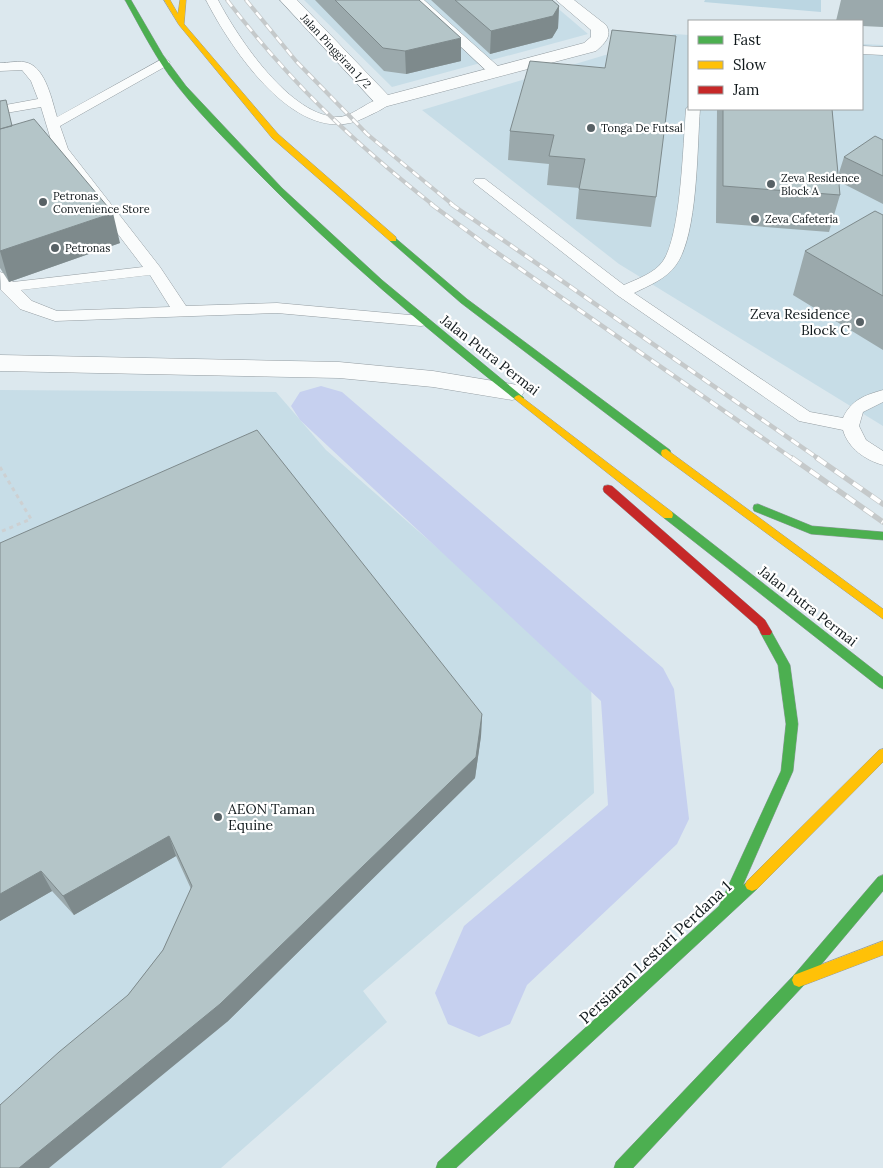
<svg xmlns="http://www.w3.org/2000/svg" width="883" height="1168" viewBox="0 0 883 1168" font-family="Lora,serif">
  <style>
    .built { fill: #c7dde7 }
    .green { fill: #bbd6e2 }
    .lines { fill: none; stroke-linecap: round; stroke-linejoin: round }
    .river { fill: #c6d0ef; fill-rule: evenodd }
    .lane-casing { stroke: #949da2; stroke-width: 1 }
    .street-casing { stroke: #949da2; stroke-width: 1 }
    .fast-casing { stroke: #949da2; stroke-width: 1 }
    .slow-casing { stroke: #949da2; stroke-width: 1 }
    .jam-casing { stroke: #949da2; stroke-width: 1 }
    .path { stroke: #cdd0d2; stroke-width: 3; stroke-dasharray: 4 4; stroke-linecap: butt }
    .lane { fill: #fafcfc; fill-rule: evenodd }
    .street { fill: #fafcfc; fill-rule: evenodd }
    .fast { fill: #4caf50; fill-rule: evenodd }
    .slow { fill: #ffc107; fill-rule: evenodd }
    .jam { fill: #c62828; fill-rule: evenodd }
    .rail-far2-casing { stroke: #c5c9ca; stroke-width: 4 }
    .rail-far1-casing { stroke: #c5c9ca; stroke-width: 4.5 }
    .rail-casing { stroke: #c5c9ca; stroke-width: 5.5 }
    .rail-far2 { stroke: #fff; stroke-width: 2.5; stroke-dasharray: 8; stroke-linecap: butt }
    .rail-far1 { stroke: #fff; stroke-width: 3; stroke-dasharray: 9; stroke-linecap: butt }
    .rail { stroke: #fff; stroke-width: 4; stroke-dasharray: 11; stroke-linecap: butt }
    .wall { fill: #9ba9ac }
    .shaded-wall { fill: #7e8a8c }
    .building { fill: #b4c5c8; stroke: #7e8a8c }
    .poi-dot { fill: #576165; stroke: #fff; stroke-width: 2 }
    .labels { text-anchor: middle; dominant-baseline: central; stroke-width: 4.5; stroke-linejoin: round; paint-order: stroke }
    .far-street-label { font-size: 11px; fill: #10181b; stroke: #fff }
    .far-poi-label { font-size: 11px; fill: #10181b; stroke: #fff; text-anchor: start }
    .poi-label { font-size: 14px; fill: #10181b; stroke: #fff; text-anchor: end }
    .street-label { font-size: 14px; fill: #10181b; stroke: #fff }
    .near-street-label { font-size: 16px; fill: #10181b; stroke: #fff }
  </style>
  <rect width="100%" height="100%" fill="#dce8ee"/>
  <!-- built -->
  <path class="built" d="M304,0h244l40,34 -196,53z
    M675,34l14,1v74h173v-65l21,1v381l-264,-162 -197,-154z
    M0,390l276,2 50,58 265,233 3,110 -231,198 24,31 -166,146h-221z"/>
  <!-- green -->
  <path class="green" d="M705,0h116v12l-117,-10z"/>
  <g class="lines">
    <!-- river -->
    <path class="river" d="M321,386l21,6 321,276 11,21 15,130 -12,25 -150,141 -17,39 -31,13 -31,-13 -13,-31 29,-67 144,-121 -7,-104 -301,-281 -9,-14 9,-14z"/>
    <!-- lane casing -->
    <g class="lane-casing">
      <path id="lane" d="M206,0h12c20,38 73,118 121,117 17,-1 33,-22 50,-18l2,3c-6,7 -19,12 -27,16 -66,33 -133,-69 -158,-118z
        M411,0h13l76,68 1,3 -1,3h-10z
        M862,46l21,1v8l-21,-1z
        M164,58l6,4 -2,3 -108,61 8,23 92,118 26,39 91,-3 144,13 6,1 2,4 -2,4 -6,1 -144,-13 -222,8 -35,-12 -19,-19 -1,-18 6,2 7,8 130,-15 -89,-117 -13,-43 -41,7v-8l38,-7 -7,-18 -9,-11 -22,1v-8c8,0 20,-3 28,0 18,6 24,38 29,54zM150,275l20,32 -113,4 -25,-10 -11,-11z
        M689,106v3h11c-3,38 -2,126 -24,156 -10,14 -26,20 -42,28l176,119 33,6c8,-18 22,-23 40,-28v12l-20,10 -4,14 7,14 17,11v14c-18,-5 -35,-17 -40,-35l-44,-9 -182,-126 -144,-113 2,-3h10l139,106c13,-6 31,-12 39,-24 18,-26 20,-117 23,-152z"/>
    </g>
    <!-- street casing -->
    <g class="street-casing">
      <path id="street" d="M280,0h17l91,95 196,-52 7,-6v-7l-35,-30h18l32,25c7,11 -2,19 -10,26l-212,56 -6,-1z
        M0,355l339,7 94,9 79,13 8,2 4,6 -4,6 -8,2 -79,-13 -94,-9 -339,-7z"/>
    </g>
    <!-- fast casing -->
    <g class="fast-casing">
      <path id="fast" d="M125,0h6l32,55 23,31 96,102 100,92 140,116 2,2 -2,2h-6c-91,-72 -180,-147 -261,-230 -29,-30 -61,-61 -86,-95 -17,-24 -30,-50 -44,-75z
        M393,236l74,63 203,151 1,3 -1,3h-8l-201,-153 -71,-62v-4z
        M758,504l54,22 71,6v8l-72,-6 -57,-23 -1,-3 1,-3z
        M668,511l4,1 211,165v12l-4,-2 -215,-169 -1,-3z
        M766,627l4,2 20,36 8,59 -5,47 -50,114 9,-6 5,2 2,4 -2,4 -301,279h-20l2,-6 281,-256 62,-135 5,-47 -8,-59 -18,-33 2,-3z
        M883,875v16l-79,94 -171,183h-19l2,-6 178,-187 84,-98z"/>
    </g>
    <!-- slow casing -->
    <g class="slow-casing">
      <path id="slow" d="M164,0h6l8,14 2,-14h6l-2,24 94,110 118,103v4h-6l-118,-103 -93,-113z
        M519,395l153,117 1,3 -1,3h-8l-148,-118 -2,-2 2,-2z
        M666,449l217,160v10l-221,-163 -1,-3 1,-3z
        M883,749v13l-126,127 -5,2 -5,-2 -2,-4 2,-4 132,-131z
        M883,941v14l-84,32 -5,-2 -2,-5 2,-5z"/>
    </g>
    <!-- jam casing -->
    <g class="jam-casing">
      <path id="jam" d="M608,485l4,1 153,134 7,12 -2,3h-8l-5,-9 -153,-134 -1,-3 1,-3z"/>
    </g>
    <!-- path -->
    <path class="path" d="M0,467l31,52 -31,13"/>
    <!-- lane -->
    <use href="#lane" class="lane"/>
    <!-- street -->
    <use href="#street" class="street"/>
    <!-- fast -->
    <use href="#fast" class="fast"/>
    <!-- slow -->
    <use href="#slow" class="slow"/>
    <!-- jam -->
    <use href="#jam" class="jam"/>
    <!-- rail-far2 casing -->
    <g class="rail-far2-casing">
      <path id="rail-far2" d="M227,0c63,82 125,141 206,205
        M246,0l50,61 71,73 86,71"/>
    </g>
    <!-- rail-far1 casing -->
    <g class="rail-far1-casing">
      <path id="rail-far1" d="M431,204l58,43 304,212
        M451,204l368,255"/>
    </g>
    <!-- rail casing -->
    <g class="rail-casing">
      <path id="rail" d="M792,458l91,64
        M817,458l66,46"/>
    </g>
    <!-- rail-far2 -->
    <use href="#rail-far2" class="rail-far2"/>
    <!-- rail-far1 -->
    <use href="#rail-far1" class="rail-far1"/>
    <!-- rail -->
    <use href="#rail" class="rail"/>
  </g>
  <!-- wall -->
  <path class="wall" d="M315,0h104l42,61 -55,13 -22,-3z
    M431,0h121l7,6 -1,22 -6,10 -62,16z
    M841,0h42v27l-21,-1v-5h-26z
    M605,68l51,129 -5,30 -75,-8 3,-31 -32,-3 2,-21 -41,-4 2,-29z
    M0,101l13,25 107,117 -111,39 -9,-14z
    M717,109h115l6,67 6,-19 39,-17v64l-45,-23 2,14 -11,37 -113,-9z
    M883,215v135l-90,-55 12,-44z
    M0,543l482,171 -1,22 -6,42 -248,244 -99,-27 35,-45 28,-61 -15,-33 -102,59 -22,-24 -52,30z"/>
  <!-- shaded-wall -->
  <path class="shaded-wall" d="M559,6l-1,22 -6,10 -62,16 1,-23z
    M461,38v23l-55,13 -1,-23z
    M113,213l7,30 -111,39 -9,-31z
    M482,714l-1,22 -6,42 -248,244 -178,146h-30z
    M169,836l7,20 -102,59 -11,-19z
    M41,871l11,20 -52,30v-27z"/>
  <!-- building -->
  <path class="building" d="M335,0h84l42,38 -56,13 -22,-3z
    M455,0h97l7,6 -6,10 -62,15z
    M612,30l64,6 -20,161 -77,-8 6,-30 -36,-3 5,-21 -44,-4 20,-70 75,7z
    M6,100l6,26 -12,3v-28z
    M723,109h109l8,86 -117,-9z
    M34,119l79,94 -113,38v-122z
    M875,136l8,4v36l-39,-19z
    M875,211l8,4v81l-78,-45z
    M257,430l225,284 -6,43 -256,247 -201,164h-19v-63l59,-53 69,-57 35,-45 29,-64 -23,-50 -106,60 -22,-25 -41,23v-351z"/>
  <!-- markers -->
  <g class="poi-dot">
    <circle cx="591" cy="128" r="5"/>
    <circle cx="771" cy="184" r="5"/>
    <circle cx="43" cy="202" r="5"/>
    <circle cx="755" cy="219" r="5"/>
    <circle cx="55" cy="248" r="5"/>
    <circle cx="860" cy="322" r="5"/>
    <circle cx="218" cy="817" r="5"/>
  </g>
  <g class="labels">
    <!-- far-street labels -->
    <g class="far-street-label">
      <text transform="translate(336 51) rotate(47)">Jalan Pinggiran 1/2</text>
    </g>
    <!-- far-poi labels -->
    <g class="far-poi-label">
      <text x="601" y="128">Tonga De Futsal</text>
      <text x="781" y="178">Zeva Residence<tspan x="781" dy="13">Block A</tspan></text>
      <text x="53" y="196">Petronas<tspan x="53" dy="13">Convenience Store</tspan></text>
      <text x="765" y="219">Zeva Cafeteria</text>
      <text x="65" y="248">Petronas</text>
    </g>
    <!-- poi labels -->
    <g class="poi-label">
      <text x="850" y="314">Zeva Residence<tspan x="850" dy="16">Block C</tspan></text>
      <text x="228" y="809" text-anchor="start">AEON Taman<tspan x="228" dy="16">Equine</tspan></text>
    </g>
    <!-- street labels -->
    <g class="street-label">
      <text transform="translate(490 355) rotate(38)">Jalan Putra Permai</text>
      <text transform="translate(808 606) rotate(38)">Jalan Putra Permai</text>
    </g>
    <!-- near-street labels -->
    <g class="near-street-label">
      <text transform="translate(655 952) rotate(-43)">Persiaran Lestari Perdana 1</text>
    </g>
  </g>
  <!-- legend -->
  <rect x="688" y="20" width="175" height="90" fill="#ffffff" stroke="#9fa3a4"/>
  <rect x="698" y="36" width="25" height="8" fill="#4caf50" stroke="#9fa3a4"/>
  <text x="733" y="45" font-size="15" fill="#10181b">Fast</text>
  <rect x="698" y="61" width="25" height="8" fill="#ffc107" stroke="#9fa3a4"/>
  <text x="733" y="70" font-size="15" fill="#10181b">Slow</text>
  <rect x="698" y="86" width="25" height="8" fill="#c62828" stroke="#9fa3a4"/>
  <text x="733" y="95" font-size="15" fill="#10181b">Jam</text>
</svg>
